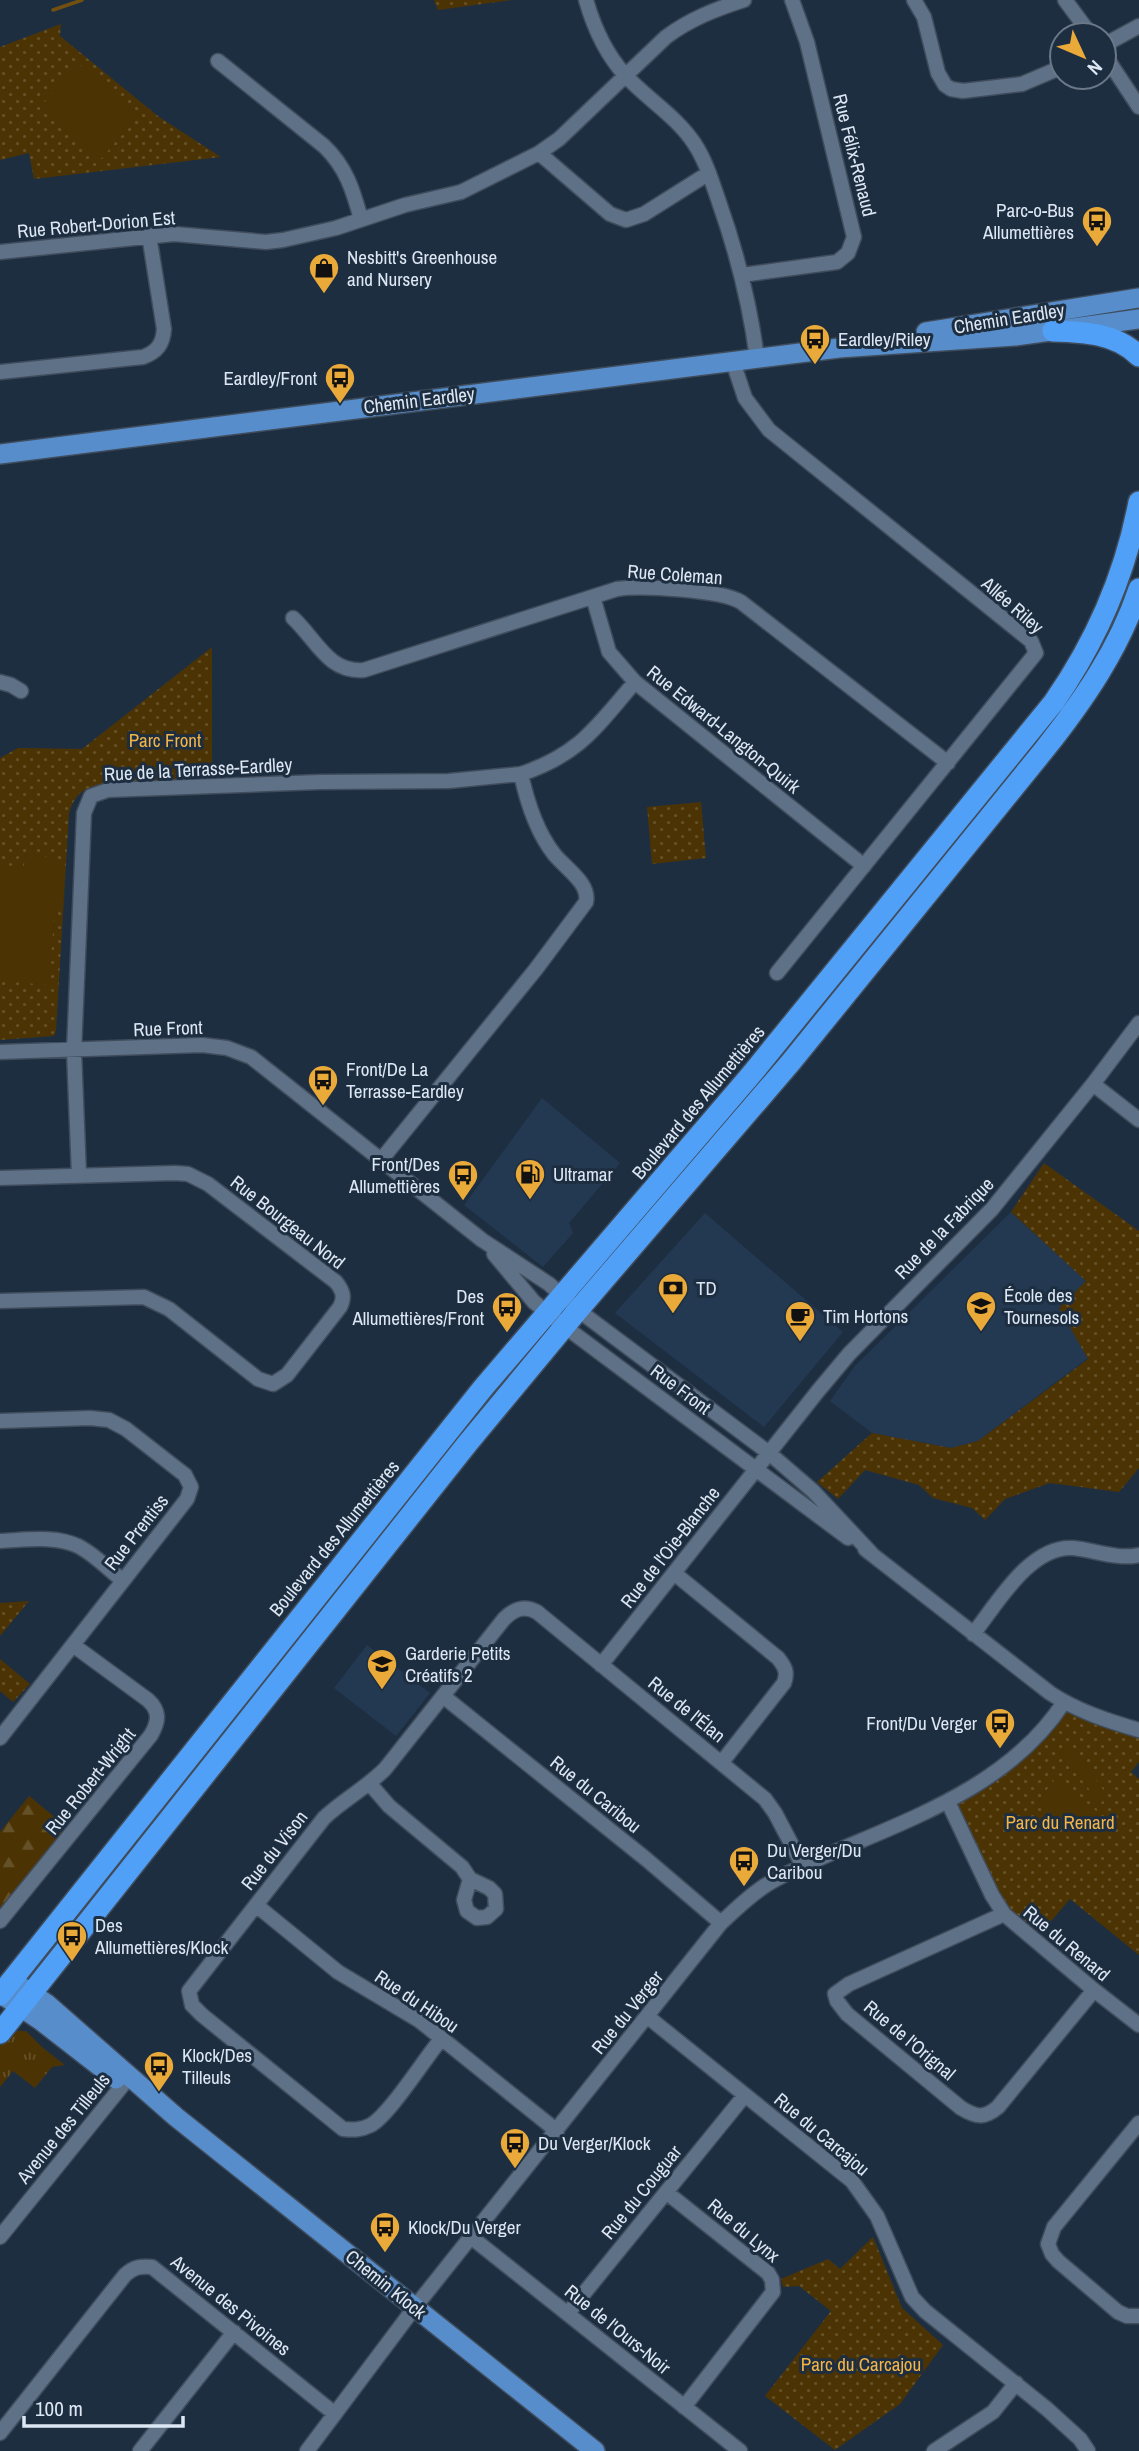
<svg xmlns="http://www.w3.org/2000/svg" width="1139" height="2451" viewBox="0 0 1139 2451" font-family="'Archivo Narrow',sans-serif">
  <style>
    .built { fill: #233951 }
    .grass { fill: url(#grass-tufts) }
    .forest { fill: url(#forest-firs) }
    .park { fill: url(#park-dots) }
    .pitch { fill: #4c3303 }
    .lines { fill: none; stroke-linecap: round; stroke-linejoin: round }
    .stream { stroke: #735010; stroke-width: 3.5 }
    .minor-casing { stroke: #3f4c5c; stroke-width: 17 }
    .major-casing { stroke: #3f4c5c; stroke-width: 22 }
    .highway-casing { stroke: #3f4c5c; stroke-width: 24 }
    .minor { stroke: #5f7187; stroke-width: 14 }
    .major { stroke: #578dca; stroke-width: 19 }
    .highway { stroke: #51a0f7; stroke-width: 21 }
    .labels { text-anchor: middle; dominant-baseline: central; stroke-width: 6; stroke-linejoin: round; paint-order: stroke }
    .street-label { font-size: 19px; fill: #dde7f3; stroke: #1e2e41 }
    .poi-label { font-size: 19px; fill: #dde7f3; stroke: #1e2e41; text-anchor: start }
    .park-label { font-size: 19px; fill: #f3b448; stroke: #1e2e41 }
  </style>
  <defs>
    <pattern id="grass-tufts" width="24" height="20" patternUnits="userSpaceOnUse" patternTransform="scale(1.75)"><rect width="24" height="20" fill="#4c3303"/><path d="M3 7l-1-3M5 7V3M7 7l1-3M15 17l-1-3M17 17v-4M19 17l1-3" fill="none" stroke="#655128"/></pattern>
    <pattern id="forest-firs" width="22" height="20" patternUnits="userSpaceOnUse" patternTransform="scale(1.75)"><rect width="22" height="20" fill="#4c3303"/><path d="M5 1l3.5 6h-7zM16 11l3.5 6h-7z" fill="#655128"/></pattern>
    <pattern id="park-dots" width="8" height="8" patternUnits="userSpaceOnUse" patternTransform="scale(1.75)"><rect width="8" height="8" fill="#4c3303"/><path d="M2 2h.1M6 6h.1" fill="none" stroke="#655128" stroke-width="1.8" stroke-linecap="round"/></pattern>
  </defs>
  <rect width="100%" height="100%" fill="#1e2e41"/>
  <!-- built -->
  <path class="built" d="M542,1098l78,65 -51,60 4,10 -30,34 -79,-62z
    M1011,1212l75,69 -27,27 29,50 -110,83 -27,7 -79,-15 -42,-32 25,-35z
    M705,1213l138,119 -79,95 -149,-114z
    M367,1645l63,48 -34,43 -62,-48z"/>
  <!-- grass -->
  <path class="grass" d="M17,2031h9l17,17 22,17 -13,2 -17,21 -22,-17 -13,16v-41z"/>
  <!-- forest -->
  <path class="forest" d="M29,1796l39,32 -68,87v-83z"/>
  <!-- park -->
  <path class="park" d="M434,0h77l-73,10z
    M61,24l-1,12 99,81 62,40 -187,22 -5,-26 -29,7v-113z
    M212,647v136l-113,2c-17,3 -26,12 -30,29l-13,217 -2,5 -54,4v-282l18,-10 64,1z
    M701,802l5,56 -54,6 -5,-57z
    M1044,1163l95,68v237l-20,24 -69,-9 -45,16 -20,21 -13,-12 -39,-10 -14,-13 -54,-15 -27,29 -21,-17 55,-49 79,15 27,-7 110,-82 -29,-51 27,-27 -75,-69z
    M29,1601l-29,35v-33z
    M0,1659l30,25 -17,18 -13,-11z
    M1064,1702l75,28v32l-8,10 8,7v176l-69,-56 -36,42 -20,-17 -66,-122 47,-30z
    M873,2237l29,71 41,37 -43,59 -65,46 -70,-54 66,-85 -32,-25 -16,1 -2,-8 47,-20 12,10z"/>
  <!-- pitch -->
  <path class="pitch" d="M78,63l61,52 -38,44 -61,-52z
    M25,854l25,3 15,16 -2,31h-8l-6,81 -49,-4v-116l24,2z
    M1068,1744l19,18 -3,3 21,27 -3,10 -7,6 -7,-8 5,-6 -20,-25 -15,-14z
    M1055,1779l45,35 -16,21 -45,-35z"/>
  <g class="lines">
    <!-- stream -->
    <path class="stream" d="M53,10l29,-10"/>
    <!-- minor casing -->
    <g class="minor-casing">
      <path id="minor" d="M586,0c8,28 20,54 39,75 22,24 51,41 69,68 12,18 18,39 25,59 18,51 31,103 38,156
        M914,0l10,17 14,56 7,12 6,4 12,2 59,-7 40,-17
        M1065,0l26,35
        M1104,45l35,-19
        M1104,54l35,53
        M218,61l106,85c22,21 29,44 37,73
        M539,153l71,61 16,6 18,-6 65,-41
        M0,252l174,-18 92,8 17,-2 53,-12 69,-23 56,-13 78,-39 20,-14 107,-102c24,-18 50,-28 78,-37
        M742,275l95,-13 11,-9 6,-16 -47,-195 -15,-42
        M733,362l12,36 24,32 262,211 5,12 -259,320
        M0,372l143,-15c14,-5 20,-13 21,-28l-15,-94
        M593,597l16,55 26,30 229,184
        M293,618c23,21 35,55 71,52l253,-81c24,-4 104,1 124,13l207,161
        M0,682l11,3 10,6
        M521,774c59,-20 75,-47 114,-92
        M0,1052l202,-7 25,3 24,9 231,183 67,44 29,26 191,143 44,38 59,63
        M1093,1084l46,36
        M79,1175l-5,-124 10,-238 7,-17 17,-6 212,-8 129,-1 72,-7c6,28 15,57 33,80 11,14 36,29 32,48l-50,67 -155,191
        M0,1178l175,-5 13,1 20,10 128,98c7,9 9,15 4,25l-53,68 -14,9 -15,-5 -89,-70 -25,-12 -144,4
        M494,1254l40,48 30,24 284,212
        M0,1421l90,-3 19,2 17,9 59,46 6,12 -4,12 -187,239
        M0,1541c25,-1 55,-6 78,5 16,8 30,23 44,34
        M865,1549l185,144c27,18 58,28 89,37
        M674,1573l104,85c7,9 10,14 6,25l-62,79
        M973,1634c24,-30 57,-89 100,-86 21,2 45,12 66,7
        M601,1665l217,-274 31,-37 143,-145 101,-125 46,-61
        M443,1696l203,163 75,64
        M370,1784l19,22 73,61 8,12 -6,21 3,11 10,7 10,-1 9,-8 -1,-15 -6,-6 -19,-9
        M948,1802l44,93 12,19 90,76 45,35
        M256,1905l82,67 82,49 137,110
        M1004,1914l-155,70 -14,10 2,7 10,13 114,94c15,9 23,11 37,-1l96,-117
        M0,1921l151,-186c8,-14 9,-24 -3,-35l-75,-55
        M648,2017l204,164 25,35 35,81 13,14 122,98 33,30 8,12
        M442,2038c-17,20 -52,76 -71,87 -10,5 -17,5 -28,4l-141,-114 -10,-10 -3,-14 135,-173c19,-18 42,-30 61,-49l119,-150c10,-10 20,-14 33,-7l228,187 10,14 28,53
        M1139,2123l-85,104 -6,17 4,10 6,7 60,51 9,4h12
        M666,2192l102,81 4,7 1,12 -89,115
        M0,2237l130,-161
        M471,2237l269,214
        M568,2313l177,-218
        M0,2433l125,-158c9,-8 15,-9 27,-8l183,147
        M140,2451l94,-119
        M307,2451l108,-144 306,-384c14,-13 28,-27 45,-38 23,-14 48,-24 73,-35 82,-35 174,-69 225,-148
        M934,2451l59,-39 23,-29"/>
    </g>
    <!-- major casing -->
    <g class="major-casing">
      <path id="major" d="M926,332l213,-34
        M0,454l839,-106 176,-12 124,-17
        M11,1980l36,24 129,113 419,334
        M1,1994l39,26 76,59"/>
    </g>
    <!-- highway casing -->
    <g class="highway-casing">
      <path id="highway" d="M1053,331c31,1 63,2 86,25
        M0,1995l483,-607 267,-312 304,-374c43,-62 71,-126 85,-200
        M0,2033l467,-589 111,-134 213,-248 253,-312c39,-49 75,-101 95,-161"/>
    </g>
    <!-- minor -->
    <use href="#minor" class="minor"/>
    <!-- major -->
    <use href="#major" class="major"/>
    <!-- highway -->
    <use href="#highway" class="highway"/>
  </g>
  <!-- icons -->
  <defs>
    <g id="bus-pin" transform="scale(1.575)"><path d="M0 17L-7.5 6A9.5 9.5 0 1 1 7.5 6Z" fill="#eaaa39" stroke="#1e2e41"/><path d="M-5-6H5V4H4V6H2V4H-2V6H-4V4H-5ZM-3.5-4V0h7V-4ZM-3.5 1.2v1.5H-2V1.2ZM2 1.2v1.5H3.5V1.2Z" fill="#111"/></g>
    <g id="shop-pin" transform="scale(1.575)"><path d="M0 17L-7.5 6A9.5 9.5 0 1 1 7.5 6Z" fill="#eaaa39" stroke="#1e2e41"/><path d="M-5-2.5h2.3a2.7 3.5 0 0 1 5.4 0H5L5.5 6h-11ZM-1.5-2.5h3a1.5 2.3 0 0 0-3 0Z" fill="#111"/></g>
    <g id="fuel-pin" transform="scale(1.575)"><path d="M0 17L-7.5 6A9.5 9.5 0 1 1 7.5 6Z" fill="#eaaa39" stroke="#1e2e41"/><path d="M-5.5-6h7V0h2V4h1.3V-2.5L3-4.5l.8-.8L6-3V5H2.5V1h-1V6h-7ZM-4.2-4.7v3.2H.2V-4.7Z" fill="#111"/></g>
    <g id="bank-pin" transform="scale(1.575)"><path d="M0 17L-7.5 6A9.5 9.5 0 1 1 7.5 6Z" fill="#eaaa39" stroke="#1e2e41"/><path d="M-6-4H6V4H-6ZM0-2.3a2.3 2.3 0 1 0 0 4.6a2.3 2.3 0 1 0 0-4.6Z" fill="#111"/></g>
    <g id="school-pin" transform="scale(1.575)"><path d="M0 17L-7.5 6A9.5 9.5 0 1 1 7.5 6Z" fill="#eaaa39" stroke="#1e2e41"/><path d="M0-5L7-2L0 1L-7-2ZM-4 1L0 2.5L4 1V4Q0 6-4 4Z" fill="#111"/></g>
    <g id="cafe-pin" transform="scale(1.575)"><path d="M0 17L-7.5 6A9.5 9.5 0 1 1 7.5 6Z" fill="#eaaa39" stroke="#1e2e41"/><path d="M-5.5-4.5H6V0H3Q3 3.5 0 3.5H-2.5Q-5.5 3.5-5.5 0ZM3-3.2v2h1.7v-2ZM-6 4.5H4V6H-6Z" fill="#111"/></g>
  </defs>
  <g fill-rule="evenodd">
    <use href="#bus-pin" x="1097" y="221"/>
    <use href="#shop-pin" x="324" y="268"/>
    <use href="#bus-pin" x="815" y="339"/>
    <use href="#bus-pin" x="340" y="378"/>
    <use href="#bus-pin" x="323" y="1080"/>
    <use href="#fuel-pin" x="530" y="1174"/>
    <use href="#bus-pin" x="463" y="1175"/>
    <use href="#bank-pin" x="673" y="1288"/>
    <use href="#school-pin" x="981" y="1306"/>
    <use href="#bus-pin" x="507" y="1307"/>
    <use href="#cafe-pin" x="800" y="1316"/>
    <use href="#school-pin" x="382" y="1664"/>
    <use href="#bus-pin" x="1000" y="1723"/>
    <use href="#bus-pin" x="744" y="1861"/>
    <use href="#bus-pin" x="72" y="1936"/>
    <use href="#bus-pin" x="159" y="2066"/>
    <use href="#bus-pin" x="515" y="2143"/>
    <use href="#bus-pin" x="385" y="2227"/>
  </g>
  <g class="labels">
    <!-- street labels -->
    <g class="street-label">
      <text transform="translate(855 155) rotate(76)">Rue Félix-Renaud</text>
      <text transform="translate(96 224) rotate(-5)">Rue Robert-Dorion Est</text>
      <text transform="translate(1009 318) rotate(-9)">Chemin Eardley</text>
      <text transform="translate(419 400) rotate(-7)">Chemin Eardley</text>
      <text transform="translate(675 574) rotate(4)">Rue Coleman</text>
      <text transform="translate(1013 605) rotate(41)">Allée Riley</text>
      <text transform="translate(724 729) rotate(39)">Rue Edward-Langton-Quirk</text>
      <text transform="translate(198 769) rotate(-3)">Rue de la Terrasse-Eardley</text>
      <text transform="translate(168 1028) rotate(-2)">Rue Front</text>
      <text transform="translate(698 1102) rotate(-50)">Boulevard des Allumettières</text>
      <text transform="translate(288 1222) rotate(38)">Rue Bourgeau Nord</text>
      <text transform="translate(944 1228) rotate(-46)">Rue de la Fabrique</text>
      <text transform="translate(681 1389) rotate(37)">Rue Front</text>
      <text transform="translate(136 1532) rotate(-52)">Rue Prentiss</text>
      <text transform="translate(334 1538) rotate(-51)">Boulevard des Allumettières</text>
      <text transform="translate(670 1547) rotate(-52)">Rue de l'Oie-Blanche</text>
      <text transform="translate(687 1709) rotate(39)">Rue de l'Élan</text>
      <text transform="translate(90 1781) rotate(-51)">Rue Robert-Wright</text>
      <text transform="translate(596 1794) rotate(39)">Rue du Caribou</text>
      <text transform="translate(274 1850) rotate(-52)">Rue du Vison</text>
      <text transform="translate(1067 1943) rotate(40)">Rue du Renard</text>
      <text transform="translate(417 2001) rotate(34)">Rue du Hibou</text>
      <text transform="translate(627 2012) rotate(-51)">Rue du Verger</text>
      <text transform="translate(910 2040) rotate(40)">Rue de l'Orignal</text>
      <text transform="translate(63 2128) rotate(-51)">Avenue des Tilleuls</text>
      <text transform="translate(822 2134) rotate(40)">Rue du Carcajou</text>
      <text transform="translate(641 2192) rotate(-51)">Rue du Couguar</text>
      <text transform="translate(744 2230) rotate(40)">Rue du Lynx</text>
      <text transform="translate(386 2284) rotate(39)">Chemin Klock</text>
      <text transform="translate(231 2305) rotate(39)">Avenue des Pivoines</text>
      <text transform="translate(618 2329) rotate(39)">Rue de l'Ours-Noir</text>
    </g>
    <!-- poi labels -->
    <g class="poi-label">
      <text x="1074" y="210" text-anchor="end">Parc-o-Bus<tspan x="1074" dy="22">Allumettières</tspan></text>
      <text x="347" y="257">Nesbitt's Greenhouse<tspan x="347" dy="22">and Nursery</tspan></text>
      <text x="838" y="339">Eardley/Riley</text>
      <text x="317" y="378" text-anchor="end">Eardley/Front</text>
      <text x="346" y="1069">Front/De La<tspan x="346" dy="22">Terrasse-Eardley</tspan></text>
      <text x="440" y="1164" text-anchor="end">Front/Des<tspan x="440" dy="22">Allumettières</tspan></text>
      <text x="553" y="1174">Ultramar</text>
      <text x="696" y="1288">TD</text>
      <text x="1004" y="1295">École des<tspan x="1004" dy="22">Tournesols</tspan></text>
      <text x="484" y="1296" text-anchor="end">Des<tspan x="484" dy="22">Allumettières/Front</tspan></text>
      <text x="823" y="1316">Tim Hortons</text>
      <text x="405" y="1653">Garderie Petits<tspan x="405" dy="22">Créatifs 2</tspan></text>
      <text x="977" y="1723" text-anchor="end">Front/Du Verger</text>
      <text x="767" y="1850">Du Verger/Du<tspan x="767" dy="22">Caribou</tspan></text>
      <text x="95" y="1925">Des<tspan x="95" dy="22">Allumettières/Klock</tspan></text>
      <text x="182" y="2055">Klock/Des<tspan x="182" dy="22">Tilleuls</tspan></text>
      <text x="538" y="2143">Du Verger/Klock</text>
      <text x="408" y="2227">Klock/Du Verger</text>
    </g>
    <!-- park labels -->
    <g class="park-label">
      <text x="165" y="740">Parc Front</text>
      <text x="1060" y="1822">Parc du Renard</text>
      <text x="861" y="2364">Parc du Carcajou</text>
    </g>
  </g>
  <!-- north arrow -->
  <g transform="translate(1083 56) rotate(134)"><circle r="33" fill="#1e2e41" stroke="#6a7888" stroke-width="2"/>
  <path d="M0-5L12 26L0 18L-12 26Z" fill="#eaaa39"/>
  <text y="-10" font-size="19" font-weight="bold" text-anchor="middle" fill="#dde7f3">N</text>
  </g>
  <!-- scale -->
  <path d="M24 2416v10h159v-10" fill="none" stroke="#dde7f3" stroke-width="3.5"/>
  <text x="35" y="2416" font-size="21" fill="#dde7f3" stroke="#1e2e41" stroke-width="5" paint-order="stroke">100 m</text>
</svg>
